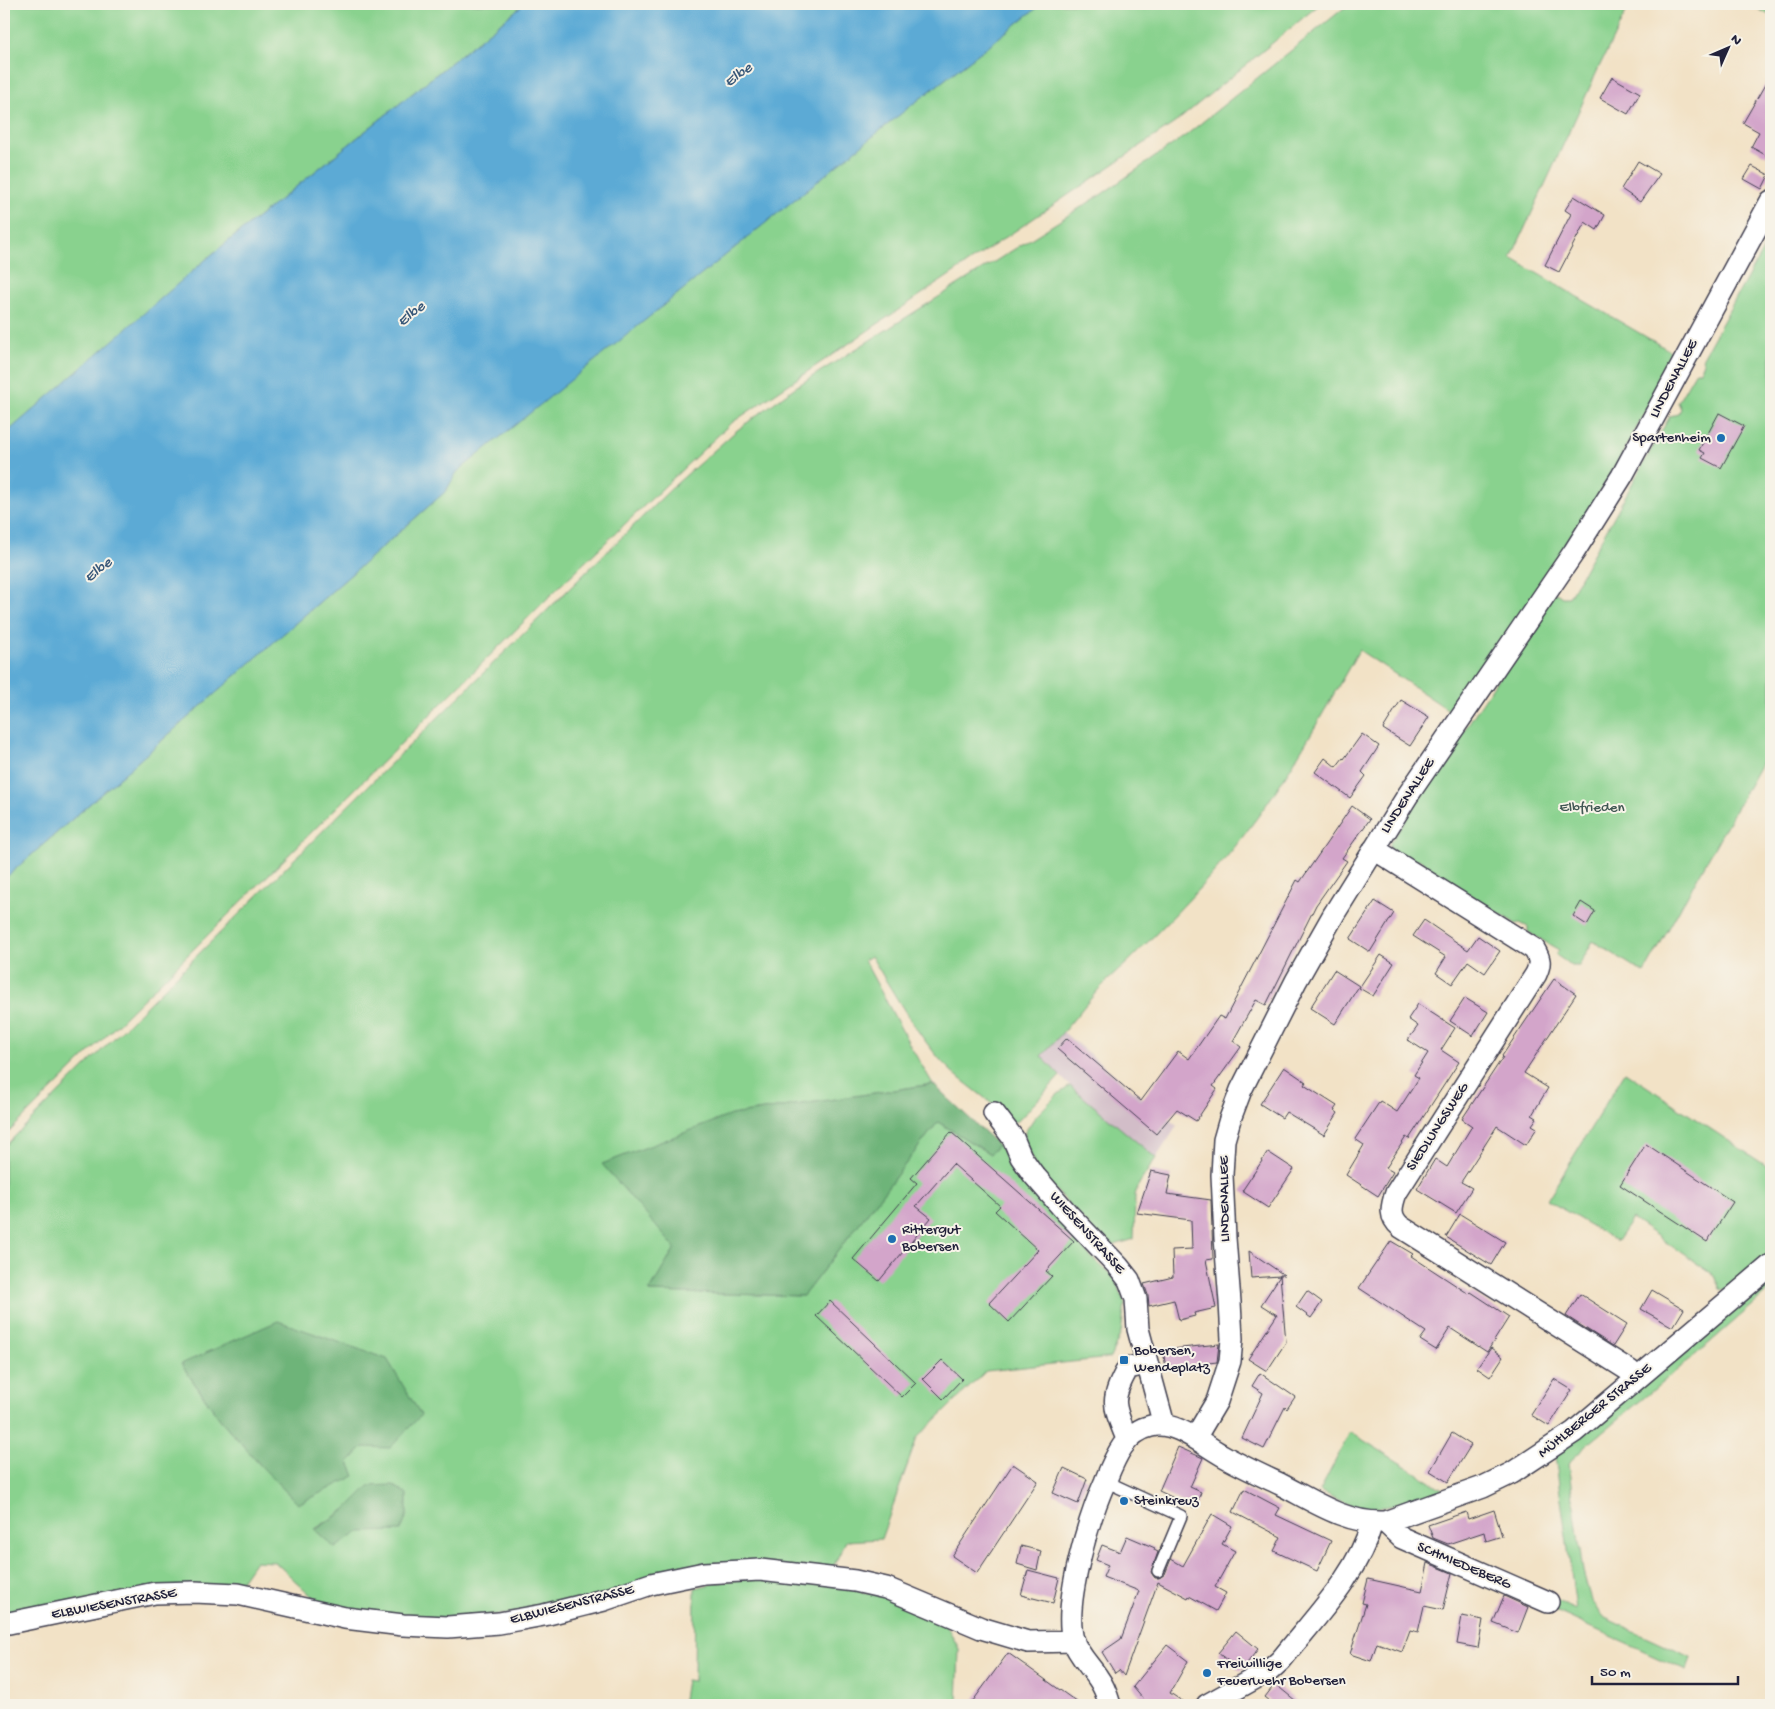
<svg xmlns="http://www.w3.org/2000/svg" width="1775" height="1709" viewBox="0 0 1775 1709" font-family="'Gochi Hand',sans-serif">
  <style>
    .industrial { fill: #d2bdc8 }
    .green { fill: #89d28e; stroke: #567a64; fill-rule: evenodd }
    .forest { fill: #6eb479; stroke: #486b5a }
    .water { fill: #5baad5; stroke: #3e6688 }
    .building { fill: #d3a5ca }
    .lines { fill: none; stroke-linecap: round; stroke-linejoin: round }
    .lane-casing { stroke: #413f50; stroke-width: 14 }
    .street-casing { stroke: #413f50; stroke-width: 24 }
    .lane { stroke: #fff; stroke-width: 11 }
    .street { stroke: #fff; stroke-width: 21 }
    .poi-dot { fill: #1f6fb2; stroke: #f7f3e8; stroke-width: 2 }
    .labels { text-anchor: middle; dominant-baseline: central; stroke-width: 4; stroke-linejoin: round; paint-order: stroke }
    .street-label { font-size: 15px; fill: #22223b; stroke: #f7f3e8 }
    .poi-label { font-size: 15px; fill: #22223b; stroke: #f7f3e8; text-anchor: start }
    .park-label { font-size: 15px; fill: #415754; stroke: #f7f3e8 }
    .water-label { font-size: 16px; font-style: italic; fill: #395879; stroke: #f7f3e8 }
  </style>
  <rect width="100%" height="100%" fill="#f7f3e8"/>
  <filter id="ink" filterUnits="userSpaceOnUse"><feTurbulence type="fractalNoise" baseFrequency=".02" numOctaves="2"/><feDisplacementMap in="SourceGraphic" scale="10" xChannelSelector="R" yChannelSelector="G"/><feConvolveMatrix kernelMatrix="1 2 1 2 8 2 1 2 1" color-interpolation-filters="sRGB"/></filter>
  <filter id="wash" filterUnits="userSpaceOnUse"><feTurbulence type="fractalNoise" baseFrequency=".0096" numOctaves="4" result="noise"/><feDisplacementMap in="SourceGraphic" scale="20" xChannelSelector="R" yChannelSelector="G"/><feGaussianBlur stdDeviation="1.12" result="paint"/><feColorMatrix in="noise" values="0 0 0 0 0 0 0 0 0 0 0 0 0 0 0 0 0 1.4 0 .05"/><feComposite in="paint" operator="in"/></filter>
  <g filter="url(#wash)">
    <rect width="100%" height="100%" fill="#f2e2c6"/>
    <!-- industrial -->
    <path class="industrial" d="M1063,1032l114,94 -21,32 -86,-72 -29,-30z"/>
    <!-- green -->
    <path class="green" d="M4,4h520l-313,251 -207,186z
      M1042,4h278l-144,118 -446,302 -168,160 -558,553v-258l442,-388 10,-19 452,-364z
      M1349,4h281l-30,61 -89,193 166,97 -63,114 -76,124 -54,72 -31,48 -94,-63c-37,64 -72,131 -118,189 -31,40 -66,76 -102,112 -13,14 -28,25 -41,39 -19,22 -36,45 -57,66l19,20 -42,45 -8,1c-20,-24 -46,-37 -66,-58 -27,-29 -52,-74 -73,-108l-7,4 48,89 21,35 -202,31 -56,133 -25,44 153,4 135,-174 52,32 8,-9 92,111 26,23 9,25 -4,29 -11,25 -124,13 -69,67 -36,101 -35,2 -16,32 -66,-9 -219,47 -139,11 -88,-20 -43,-40 -20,-1 -18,26 -233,32v-472l358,-355 313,-307 61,-54 58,-43 308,-194 83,-58zM181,1364l182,82 -14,16 -51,41 -37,-37 -42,-48zM369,1486l-34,62 -20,-19 30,-19z
      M1749,4h22v12z
      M1771,235v511l-127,227 -51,-32 -14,25h-7l-16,-11 3,-5 -31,-18v-5l-8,-4 -4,1 -90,-57 -3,-5 -5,-3 -5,7 -23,-17v-6l165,-251 7,5h7l101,-181 8,-2 3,-5 -3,-7 18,-31h4l4,-8 -2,-4z
      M1625,1072l146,97v86l-42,37 -9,-3 -6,-14 -82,-56 -15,22 -70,-41z
      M1070,1086l86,72 -17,26 -4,11 -1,44 -26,8 -71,-77 -13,-28 1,-10 10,-15 22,-22z
      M1771,1276v13l-65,57 -115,96 -23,21 15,108 8,30 13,16 87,40 -4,14 -136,-62 3,-9 22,9 -21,-153z
      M1350,1432l94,58c-29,9 -61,24 -92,15 -11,-3 -22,-9 -32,-14z
      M766,1577l43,3 86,19 49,21 15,29 -2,56h-275l4,-25 8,1 1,-93 25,-6z"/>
    <!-- forest -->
    <path class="forest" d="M933,1084l65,61 -8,9 -52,-32 -135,174 -154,-4 26,-44 -73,-84 129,-49z
      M278,1321l109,38 34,56 -31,33 -27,-1 -14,15 6,14 -57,28 -37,-38 -42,-48 -38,-54z
      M393,1485l14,9v21l-6,16 -42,1 -24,16 -20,-18 30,-20 24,-24z"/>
    <!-- water -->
    <path class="water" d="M524,4h518l-134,104 -451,364 -11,19 -442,388v-444l207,-180z"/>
    <g id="blocks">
      <!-- building -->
      <path class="building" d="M1771,74v84l-20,-11 8,-15 -16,-9z
        M1612,77l28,16 -12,21 -28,-16z
        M1638,161l22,13 -20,28 -19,-13z
        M1752,166l17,9 -7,14 -18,-10z
        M1574,196l31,19 -8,15 -12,-8 -26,50 -14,-7 26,-51 -6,-4z
        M1719,413l25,13 -23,42 -19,-10 3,-5 -6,-3z
        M1401,700l28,17 -19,29 -27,-17z
        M1362,734l17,12 -17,26 4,4 -16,22 -35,-26 10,-14 11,9 7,-9 1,1z
        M1352,806l18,13 -28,39 5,3 -31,44 -50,100 -10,-5 -23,41 8,6 -28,39 4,3 -21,32 -19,-12 -21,25 -99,-85 10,-11 74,63 37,-50 11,8 30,-43 6,3 72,-139 3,2z
        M1375,901l19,12 -24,39 -20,-13z
        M1581,902l14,9 -8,14 -14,-9z
        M1424,920l44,30 10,-14 22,15 -15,22 -17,-12 -16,23 -16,-11 10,-16 -33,-21z
        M1381,955l13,8 -21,33 -14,-8z
        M1334,970l25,16 -24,38 -25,-16z
        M1554,979l22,15 -52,79 24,15 -16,27 5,3 -5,7 5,3 -11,17 -29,-19 -36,56 11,6 -16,25 -39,-24 18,-30 12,8 25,-41 -10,-7 41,-62 -1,-1z
        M1465,998l23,14 -15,24 -23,-15z
        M1418,1004l37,24 -14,22 18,12 -50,77 -3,-2 -20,31 7,4 -15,24 -32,-21 18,-30 -9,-6 25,-38 17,11 22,-34 -5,-3 14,-22 -20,-13 10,-14 -10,-7z
        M1284,1067l22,15 -2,3 33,21 -3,4 4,3 -14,22 -38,-23 -4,6 -22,-14z
        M951,1132l123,109 -28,30 6,5 -43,46 -20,-19 49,-53 -43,-39 5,-5 -47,-42 -37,42 15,12 -52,63 -26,-22 64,-76 -6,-5z
        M1646,1144l87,58 -26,40 -87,-57z
        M1268,1152l26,17 -26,39 -26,-17z
        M1151,1171l20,4 -4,19 44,6 2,59 -7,1 10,48 -22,5 1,3 -16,4 -5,-20 -25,6 -1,-11 -4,-11 29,-7 -1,-27 20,-1 -1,-29 -54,-7z
        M1460,1214l45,28 -14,23 -45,-28z
        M1391,1241l22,13 -2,2 58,38 2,-2 38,25 -22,35 -37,-24 -14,22 -16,-10 6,-8 -67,-44z
        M1249,1251l35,24h-4l6,67 -19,29 -19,-12 29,-44 -16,-10 19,-29 -29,2z
        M1652,1290l32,19 -11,18 -32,-18z
        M1307,1291l15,11 -11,16 -15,-11z
        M1580,1294l47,30 -14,22 -47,-30z
        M830,1301l86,82 -14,14 -86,-81z
        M1219,1344l-2,18 -51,6 -3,-18z
        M1491,1348l12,9 -13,20 -13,-9z
        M942,1360l20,19 -19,20 -20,-20z
        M1260,1373l35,24 -8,12 -2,-2 -21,42 -22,-11 21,-45 -11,-7z
        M1554,1379l18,11 -23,36 -18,-11z
        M1452,1433l19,12 -23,37 -18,-11z
        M1178,1447l25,11 -13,29 11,5 -6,16 -36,-17z
        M1013,1464l25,17 -61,92 -25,-17z
        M1064,1468l23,11 -9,25 -25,-11z
        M1244,1489l36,19 -4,7 55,26 -14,30 -43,-20 7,-14 -48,-25z
        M1494,1510l8,26 -16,5 -2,-9 -36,12 -15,-6 -5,-13 38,-13 2,7z
        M1212,1514l20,12 -10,18 13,7 -20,36 11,6 -10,18 -27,-15 -1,2 -30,-16 -34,94 -5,-6 -4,3 -13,-21 19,-13 18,-48 -36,-14 5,-12 -12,-5 6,-15 18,7 7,-16 28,12 -1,2 4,2 -7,20 4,6h4l6,-4 6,-15 12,7z
        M1021,1546l20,5 -4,19 -20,-6z
        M1428,1563l24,10 -9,37 -19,-4 -6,26 -8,-2 -8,22 -25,-9 -6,18 -21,-7 16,-50 -4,-1 6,-24 54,12z
        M1028,1570l31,8 -6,25 -32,-8z
        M1504,1596l24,11 -10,26 -25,-10z
        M1462,1616l21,4 -5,28 -21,-4z
        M1236,1631l22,18 -17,22 -23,-18z
        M1167,1645l21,16 -18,32 18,12h-40l-15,-18z
        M1008,1653l73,52h-111z
        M1275,1684l26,21h-26l-10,-8z"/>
    </g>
  </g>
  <g filter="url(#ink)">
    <use href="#blocks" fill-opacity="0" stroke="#413f50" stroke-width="1"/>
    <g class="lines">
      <!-- lane casing -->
      <g class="lane-casing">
        <path id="lane" d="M1105,1481l76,35 -23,55"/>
      </g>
      <!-- street casing -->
      <g class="street-casing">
        <path id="street" d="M1374,849l160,100c6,10 7,14 2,25l-140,219c-5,14 -7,24 5,34l229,144 6,8
          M994,1113l19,25 8,19 12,17 34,39 51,53 11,14 7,19 2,30 26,96
          M1195,1438l22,-37 13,-40 2,-22 -2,-37 -5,-64 -3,-63 2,-35 6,-21 11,-29 55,-109 38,-67 74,-119 166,-243 48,-76 149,-275
          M1127,1439c-13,-33 -18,-38 1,-71l19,-4
          M1385,1522l17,16 146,64
          M4,1624l151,-31 39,-1 44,2 107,24 58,7 45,2 51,-4 45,-8 60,-15 47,-16 53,-11 56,-3 95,11 31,7 95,40 47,14 46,-1
          M1110,1705c-3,-10 -6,-19 -12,-27 -8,-12 -21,-25 -25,-38 -10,-38 16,-122 32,-158 9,-22 19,-50 46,-56 24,-6 51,18 71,29 19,11 39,20 58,29 33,17 66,40 105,38l98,-35 29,-14 62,-41 197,-167
          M1207,1705l63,-35 11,-10c34,-43 76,-84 91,-137"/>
      </g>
      <!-- lane -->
      <use href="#lane" class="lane"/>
      <!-- street -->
      <use href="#street" class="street"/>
    </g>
  </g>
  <!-- markers -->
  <g class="poi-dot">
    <circle cx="1721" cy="438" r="5"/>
    <circle cx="892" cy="1239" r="5"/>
    <rect x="1119" y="1355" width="10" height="10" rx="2.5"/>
    <circle cx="1124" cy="1501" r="5"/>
    <circle cx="1207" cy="1673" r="5"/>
  </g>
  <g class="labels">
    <!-- street labels -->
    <g class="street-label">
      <text transform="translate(1674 379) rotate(-62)">LINDENALLEE</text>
      <text transform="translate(1408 796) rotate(-57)">LINDENALLEE</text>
      <text transform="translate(1438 1127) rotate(-57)">SIEDLUNGSWEG</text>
      <text transform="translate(1225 1199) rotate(-91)">LINDENALLEE</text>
      <text transform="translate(1087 1233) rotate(48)">WIESENSTRASSE</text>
      <text transform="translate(1595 1411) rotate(-39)">MÜHLBERGER STRASSE</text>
      <text transform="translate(1464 1566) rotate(23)">SCHMIEDEBERG</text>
      <text transform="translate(114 1604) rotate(-10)">ELBWIESENSTRASSE</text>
      <text transform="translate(572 1605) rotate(-14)">ELBWIESENSTRASSE</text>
    </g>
    <!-- poi labels -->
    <g class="poi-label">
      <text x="1711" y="438" text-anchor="end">Spartenheim</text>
      <text x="902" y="1230">Rittergut<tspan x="902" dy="17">Bobersen</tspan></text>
      <text x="1134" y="1351">Bobersen,<tspan x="1134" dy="17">Wendeplatz</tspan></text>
      <text x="1134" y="1501">Steinkreuz</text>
      <text x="1217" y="1664">Freiwillige<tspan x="1217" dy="17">Feuerwehr Bobersen</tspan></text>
    </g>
    <!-- park labels -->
    <g class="park-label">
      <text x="1592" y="808">Elbfrieden</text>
    </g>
    <!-- water labels -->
    <g class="water-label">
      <text transform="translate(739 76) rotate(-36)">Elbe</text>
      <text transform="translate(412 315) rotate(-39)">Elbe</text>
      <text transform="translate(99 571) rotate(-39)">Elbe</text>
    </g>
  </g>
  <!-- margin -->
  <rect width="1775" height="1709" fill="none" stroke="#f7f3e8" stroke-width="20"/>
  <!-- north arrow -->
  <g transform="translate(1728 48) rotate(45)" stroke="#f7f3e8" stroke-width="4" paint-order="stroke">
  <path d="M0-4L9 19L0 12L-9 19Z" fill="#22223b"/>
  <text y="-8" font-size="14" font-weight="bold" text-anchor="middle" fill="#22223b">N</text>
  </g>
  <!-- scale -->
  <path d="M1592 1676v8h146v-8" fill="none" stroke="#22223b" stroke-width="2.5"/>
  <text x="1600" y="1676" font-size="15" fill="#22223b" stroke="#f7f3e8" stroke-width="4" paint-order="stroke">50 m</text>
</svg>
